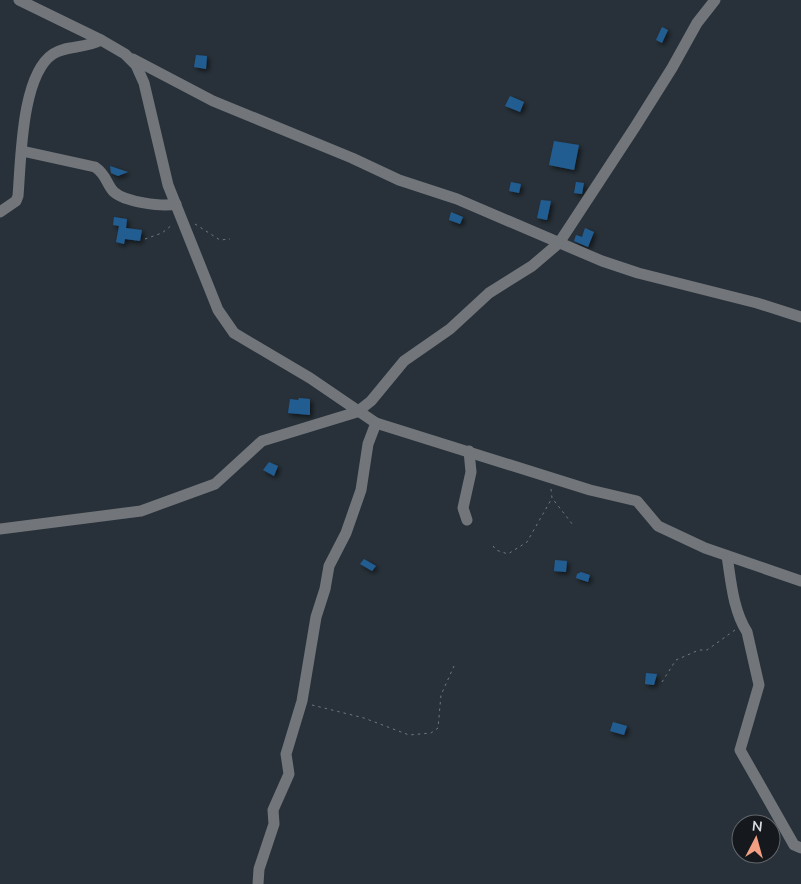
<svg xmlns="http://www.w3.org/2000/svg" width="801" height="884" viewBox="0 0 801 884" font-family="Mulish,sans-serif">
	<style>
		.building { fill: #245d92; filter: url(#shadow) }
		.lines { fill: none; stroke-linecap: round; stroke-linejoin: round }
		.path { stroke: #70777e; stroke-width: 1; stroke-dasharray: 2.5 4; stroke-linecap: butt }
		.minor { stroke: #72767b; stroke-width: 11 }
	</style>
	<defs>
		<filter id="shadow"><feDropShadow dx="2.5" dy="2.5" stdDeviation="2.5" flood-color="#0009"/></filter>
	</defs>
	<rect width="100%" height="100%" fill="#283139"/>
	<!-- building -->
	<g class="building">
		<polygon points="662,27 668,30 662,43 656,40"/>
		<polygon points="196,55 207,56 206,69 194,67"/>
		<polygon points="510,96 524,102 520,112 505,106"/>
		<polygon points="554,141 579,145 574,170 549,165"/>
		<polygon points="110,166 128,172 118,176 111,173"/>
		<polygon points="511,182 521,184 519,193 509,191"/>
		<polygon points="576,182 584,183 582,194 574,193"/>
		<polygon points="541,200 551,201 547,220 537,218"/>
		<polygon points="451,212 463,217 460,224 449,220"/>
		<polygon points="114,217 127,219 126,228 142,230 140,241 125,239 124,244 116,242 119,226 113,225"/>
		<polygon points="585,228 594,232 588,247 574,241 576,235 582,237"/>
		<polygon points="299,398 310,399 310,415 288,413 290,399 298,400"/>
		<polygon points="269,462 278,466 274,476 263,470"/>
		<polygon points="364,559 376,566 372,571 360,564"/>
		<polygon points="555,560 567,561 566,572 554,571"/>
		<polygon points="581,572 590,575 588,582 576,578 577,574"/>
		<polygon points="646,673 657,674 654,685 645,684"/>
		<polygon points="613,722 627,726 624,735 610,731"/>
	</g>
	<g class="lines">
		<!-- path -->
		<g class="path">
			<polyline points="195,224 220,240 230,239"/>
			<polyline points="145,239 162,233 172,225"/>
			<polyline points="551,489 552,498 573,525"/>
			<polyline points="493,546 496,550 508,554 527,542 552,498"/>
			<polyline points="662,682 676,660 699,650 707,650 735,630"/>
			<polyline points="312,705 364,718 409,735 431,733 438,728 441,695 454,666"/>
		</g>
		<!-- minor -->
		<g class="minor">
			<polyline points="19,0 101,40 125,54 136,65 144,83 168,185 218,310 234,333 310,378 376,423 368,444 361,490 346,533 329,566 325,589 316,617 302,701 286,754 289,774 273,810 274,824 259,869 258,884"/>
			<polyline points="133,59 213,101 352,158 399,180 457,199 602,261 638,273 757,303 801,317"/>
			<path d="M22,151l73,16c12,8 11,17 19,25 11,10 48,15 62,12"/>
			<path d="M0,212l16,-11 2,-5c3,-35 3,-121 35,-142 13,-9 32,-5 48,-14"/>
			<polyline points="376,423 590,490 637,501 658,526 705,548 801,581"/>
			<polyline points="467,520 463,508 471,472 469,451"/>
			<polyline points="0,529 141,511 215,484 262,441 357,412 371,401 404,361 450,329 489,293 532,266 559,243 635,127 672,68 697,23 715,0"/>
			<path d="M727,556c4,25 6,54 20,76l12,53 -19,65 54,95 7,3"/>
		</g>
	</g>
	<!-- north arrow -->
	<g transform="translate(756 839) rotate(6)"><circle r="24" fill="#15181c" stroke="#63676c"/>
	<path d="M0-4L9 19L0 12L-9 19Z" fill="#f39f83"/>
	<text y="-8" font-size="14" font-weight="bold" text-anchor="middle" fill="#d8dde3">N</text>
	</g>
</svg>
